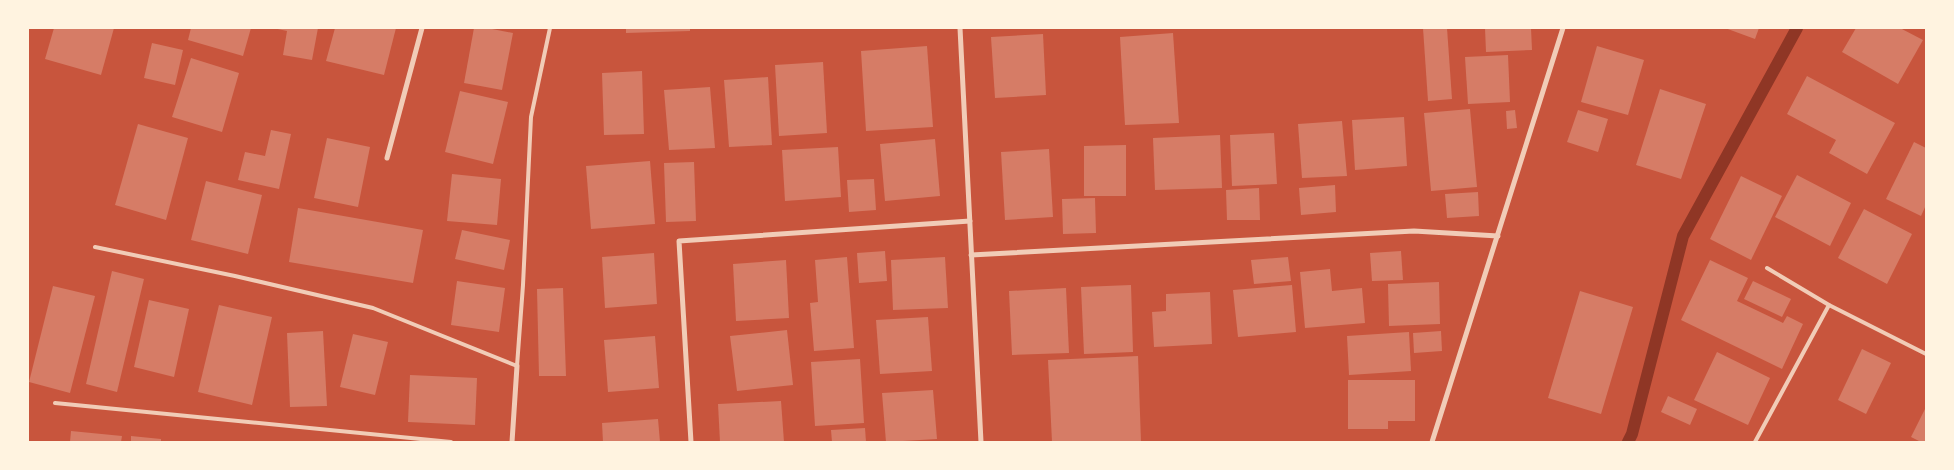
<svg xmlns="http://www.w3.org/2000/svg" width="1954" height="470" viewBox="0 0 1954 470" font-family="Montserrat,sans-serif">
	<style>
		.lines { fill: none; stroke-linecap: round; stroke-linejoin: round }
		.stream { stroke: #8f3625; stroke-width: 12 }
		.building { fill: #d67c66 }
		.service { stroke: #f1ccb7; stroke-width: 4 }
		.minor { stroke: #f1ccb7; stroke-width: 5 }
	</style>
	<rect width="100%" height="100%" fill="#c8553d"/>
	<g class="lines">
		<!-- stream -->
		<polyline class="stream" points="1628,442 1632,434 1683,236 1797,28"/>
	</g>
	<!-- building -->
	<g class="building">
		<polygon points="54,28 114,28 101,75 45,59"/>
		<polygon points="191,28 251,28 243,56 188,40"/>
		<polygon points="273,28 318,28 312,60 283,55 287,31"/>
		<polygon points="335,28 396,28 384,75 326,61"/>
		<polygon points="474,28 487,28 513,33 502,90 464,83"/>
		<polygon points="626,28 690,28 690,31 626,33"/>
		<polygon points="1423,28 1447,28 1452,99 1428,101"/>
		<polygon points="1485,28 1531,28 1532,50 1486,52"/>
		<polygon points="1725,28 1759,28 1755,39"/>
		<polygon points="1856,28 1900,28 1923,40 1898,84 1842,52"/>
		<polygon points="1173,33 1179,123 1125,125 1120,37"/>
		<polygon points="1043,34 1046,95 995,98 991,37"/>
		<polygon points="152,43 183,50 175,85 144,78"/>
		<polygon points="927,46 933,127 866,131 861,51"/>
		<polygon points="1597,46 1644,60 1628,115 1581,102"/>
		<polygon points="1508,55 1510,102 1468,104 1465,57"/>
		<polygon points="191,58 239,73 222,132 172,117"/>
		<polygon points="823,62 827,133 779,136 775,65"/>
		<polygon points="642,71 644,134 604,135 602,73"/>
		<polygon points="1807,76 1895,123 1867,174 1829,153 1836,140 1787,114"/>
		<polygon points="768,77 772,145 729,147 724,80"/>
		<polygon points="710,87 715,148 669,150 664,90"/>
		<polygon points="1660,89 1706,104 1681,179 1636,165"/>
		<polygon points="460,91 508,102 493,164 445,152"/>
		<polygon points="1470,109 1477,187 1431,191 1424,113"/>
		<polygon points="1515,110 1517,128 1507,129 1506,111"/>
		<polygon points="1578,110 1608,119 1598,152 1567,142"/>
		<polygon points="1404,117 1407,166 1355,170 1352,120"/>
		<polygon points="1342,121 1347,176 1302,178 1298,124"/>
		<polygon points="138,124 188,138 166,220 115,205"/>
		<polygon points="271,130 291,134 279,189 238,180 245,152 265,156"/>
		<polygon points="1274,133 1277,184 1232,186 1230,135"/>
		<polygon points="1220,135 1222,188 1155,190 1153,138"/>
		<polygon points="327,138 370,147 358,207 314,198"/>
		<polygon points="935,139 940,196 885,201 880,144"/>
		<polygon points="1914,142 1926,148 1926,205 1921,216 1886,199"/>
		<polygon points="1126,145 1126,196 1084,196 1084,146"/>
		<polygon points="838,147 841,197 785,201 782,150"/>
		<polygon points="1049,149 1053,217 1005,220 1001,152"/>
		<polygon points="650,161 655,224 591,229 586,166"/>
		<polygon points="694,162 696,221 666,222 664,163"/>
		<polygon points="452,174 501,179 497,225 447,221"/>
		<polygon points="1797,175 1851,203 1830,246 1775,217"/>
		<polygon points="1741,176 1782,196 1751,260 1710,239"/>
		<polygon points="874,179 876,210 849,212 847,180"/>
		<polygon points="206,181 262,195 248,254 191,240"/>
		<polygon points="1335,185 1336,212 1301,215 1299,188"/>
		<polygon points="1259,188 1260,220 1227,220 1226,190"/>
		<polygon points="1478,192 1479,216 1447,218 1445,194"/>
		<polygon points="1095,198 1096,233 1063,234 1062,199"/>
		<polygon points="298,208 423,230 413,283 289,262"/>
		<polygon points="1864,209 1912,234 1887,284 1838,258"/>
		<polygon points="462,230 510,240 504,270 455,259"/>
		<polygon points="885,251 887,281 859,283 857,253"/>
		<polygon points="1401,251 1403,280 1372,281 1370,253"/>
		<polygon points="654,253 657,304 605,308 602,257"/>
		<polygon points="847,257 854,348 814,351 810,303 818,302 815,260"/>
		<polygon points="945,257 948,308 893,310 891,260"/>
		<polygon points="1288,257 1291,281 1254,284 1251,260"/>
		<polygon points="786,260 789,318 736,321 733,264"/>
		<polygon points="1710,260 1748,278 1737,301 1783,323 1787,316 1803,324 1782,369 1681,320"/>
		<polygon points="1330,269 1332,291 1362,288 1365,323 1305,328 1300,272"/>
		<polygon points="112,271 144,279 117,392 86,384"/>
		<polygon points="457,281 505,288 499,332 451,325"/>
		<polygon points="1753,281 1791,299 1782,317 1744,299"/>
		<polygon points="1439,282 1440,324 1389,326 1388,284"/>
		<polygon points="1131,285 1133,352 1084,354 1081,287"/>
		<polygon points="1292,285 1296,332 1238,337 1233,290"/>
		<polygon points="53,286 95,296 70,393 29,382"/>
		<polygon points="563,288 566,376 539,376 537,289"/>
		<polygon points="1066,288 1069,353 1012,355 1009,291"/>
		<polygon points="1580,291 1633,307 1601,414 1548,398"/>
		<polygon points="1210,292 1212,344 1154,347 1152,312 1166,311 1166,294"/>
		<polygon points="149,300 189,309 174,377 134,367"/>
		<polygon points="219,305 272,317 252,405 198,392"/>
		<polygon points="928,317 932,371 880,374 876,320"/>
		<polygon points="787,330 793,385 737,391 730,336"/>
		<polygon points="323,331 327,406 290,407 287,333"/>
		<polygon points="1441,331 1442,351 1414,353 1413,333"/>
		<polygon points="1409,332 1411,371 1349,375 1347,336"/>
		<polygon points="353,334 388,342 375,395 340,387"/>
		<polygon points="655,336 659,388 608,392 604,340"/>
		<polygon points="1862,349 1891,363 1866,414 1838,400"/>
		<polygon points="1717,352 1770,378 1748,425 1694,400"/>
		<polygon points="1138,356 1141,442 1052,442 1048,360"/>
		<polygon points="860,359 864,423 815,426 811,362"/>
		<polygon points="410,375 477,378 475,425 408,422"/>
		<polygon points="1348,380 1415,380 1415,421 1388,421 1388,429 1348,429"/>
		<polygon points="933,390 937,439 886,442 882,393"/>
		<polygon points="1668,396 1697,409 1690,425 1661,412"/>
		<polygon points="781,401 784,442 720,442 718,404"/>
		<polygon points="1926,407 1926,442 1921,442 1911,437"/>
		<polygon points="658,419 660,442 603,442 602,423"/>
		<polygon points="865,428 866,442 832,442 831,430"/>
		<polygon points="71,431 122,436 121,442 70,442"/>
		<polygon points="131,436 161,439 161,442 131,442"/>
	</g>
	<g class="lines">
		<!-- service -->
		<g class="service">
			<polyline points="95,247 235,276 373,308 517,366 523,285 531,117 550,28"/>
			<polyline points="1767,268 1829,305 1926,354"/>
			<polyline points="55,403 451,442"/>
			<polyline points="1755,442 1829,305"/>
		</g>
		<!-- minor -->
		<g class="minor">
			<polyline points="960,28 981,442"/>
			<polyline points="387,158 422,28"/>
			<polyline points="971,255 1414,231 1498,236"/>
			<polyline points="512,442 517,366"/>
			<polyline points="691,442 679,241 970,221"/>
			<polyline points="1432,442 1563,28"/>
		</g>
	</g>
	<!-- border -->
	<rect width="1954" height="470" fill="none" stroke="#fff3e0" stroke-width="58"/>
</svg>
